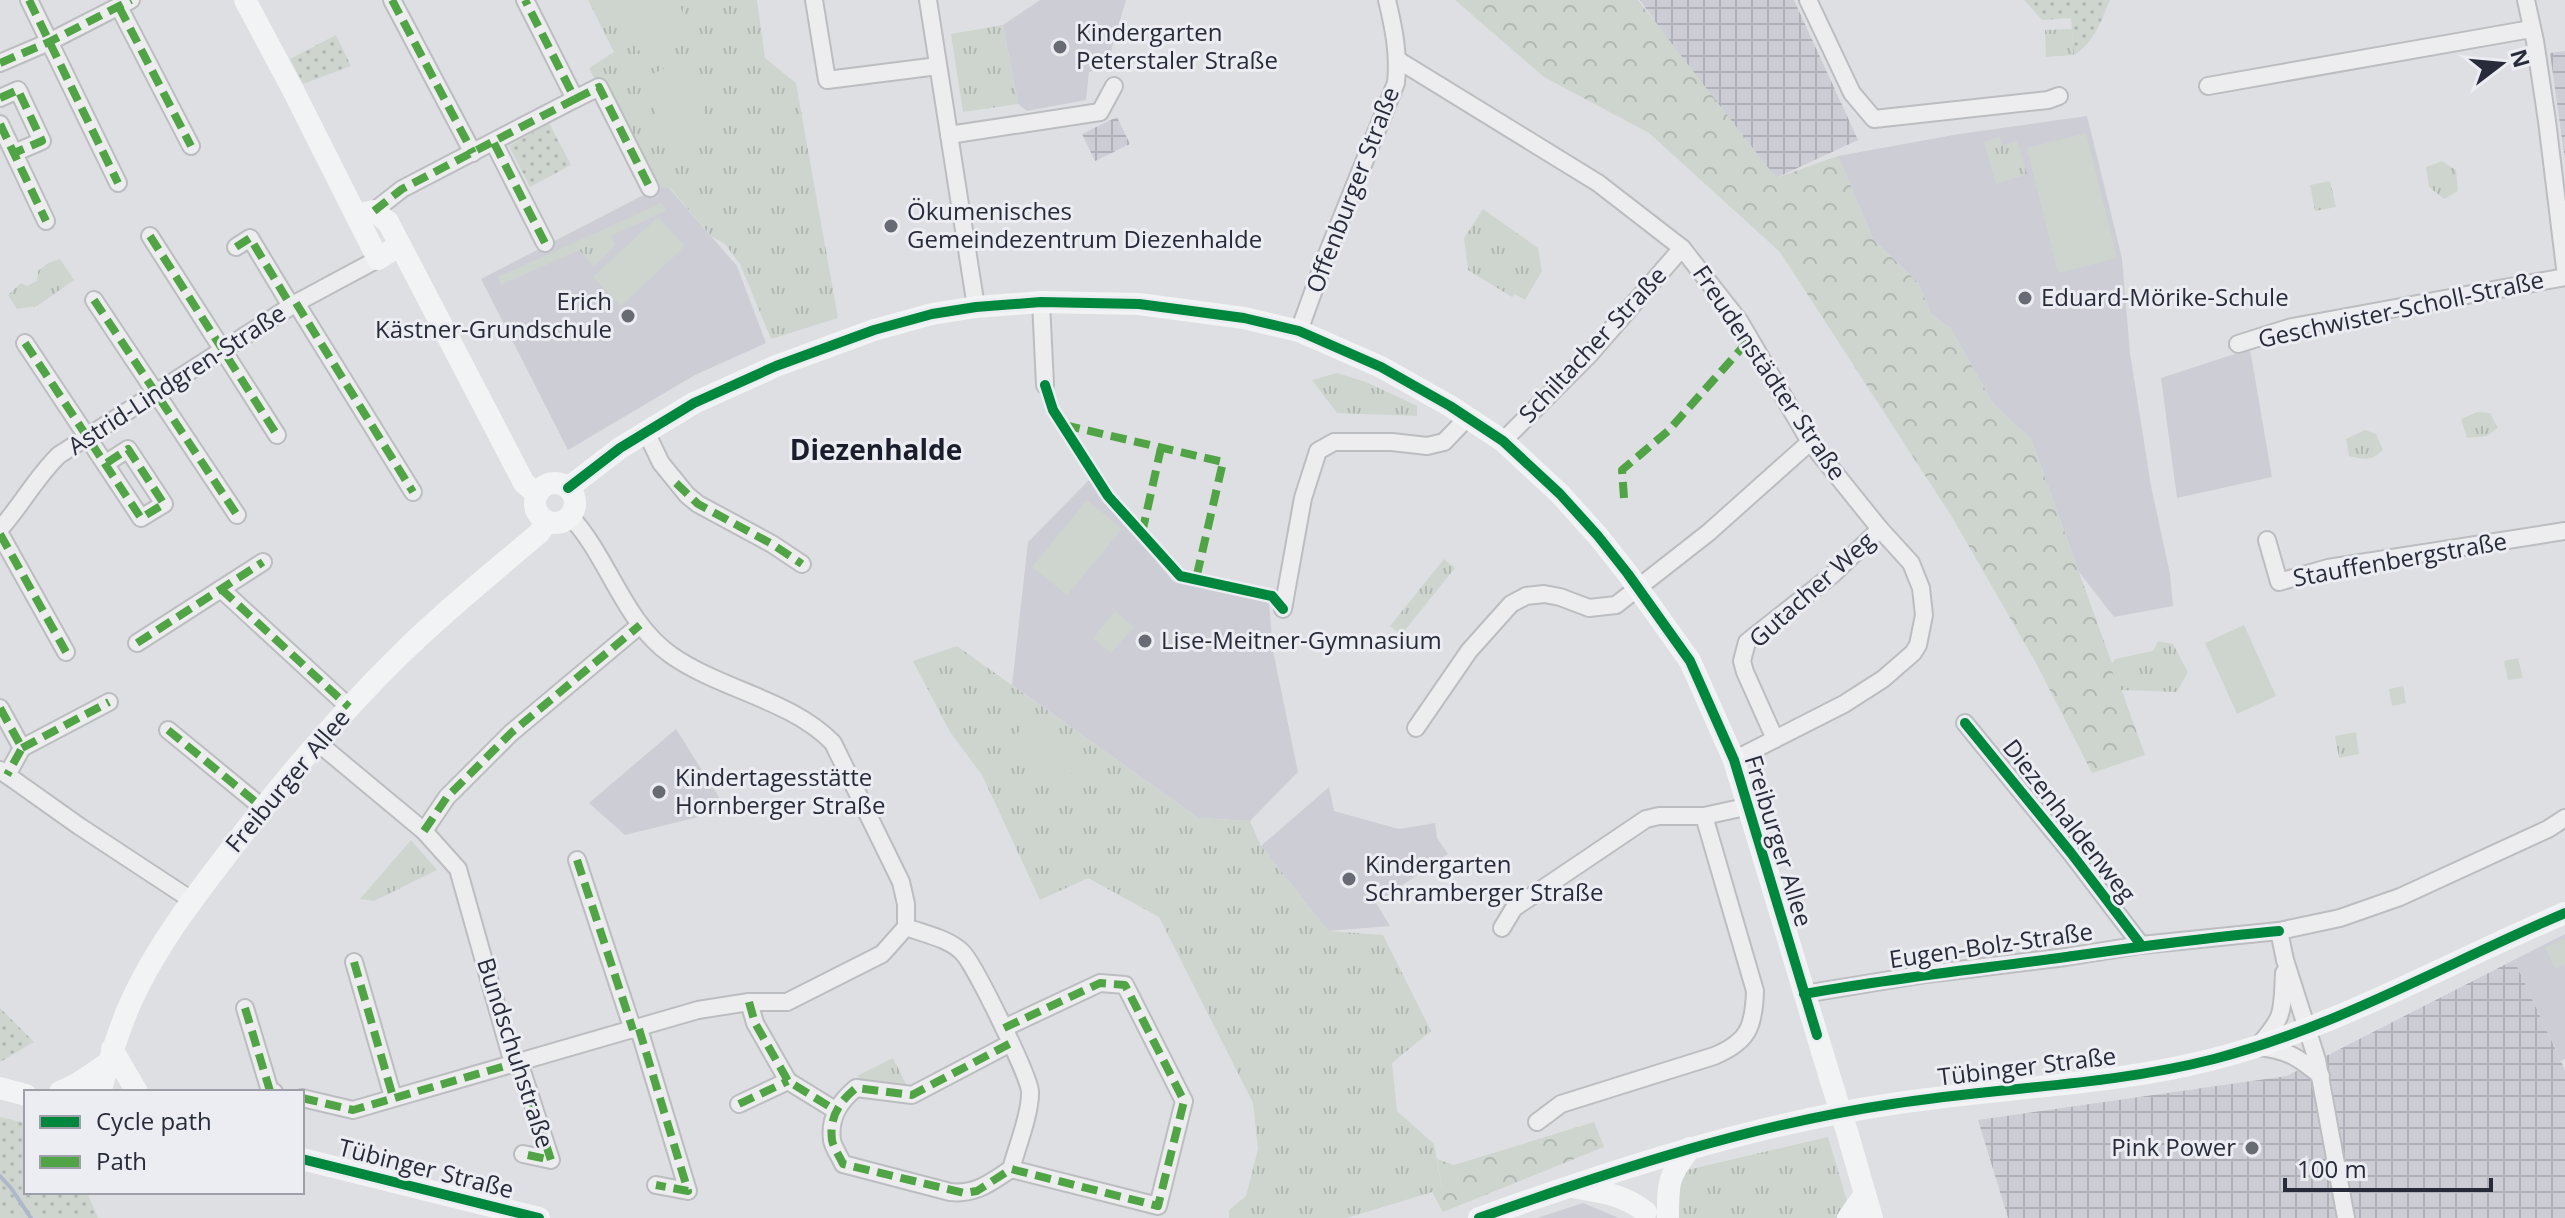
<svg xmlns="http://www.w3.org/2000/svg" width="2565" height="1218" viewBox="0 0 2565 1218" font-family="'Open Sans',sans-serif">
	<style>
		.built { fill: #cdced5 }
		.industrial { fill: url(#industrial-grid) }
		.grass { fill: url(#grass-dots) }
		.forest { fill: url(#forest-crowns) }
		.park { fill: url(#park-tufts) }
		.pitch { fill: #ced5ce }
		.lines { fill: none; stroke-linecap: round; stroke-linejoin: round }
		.stream { stroke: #afb8cb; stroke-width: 4 }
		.street-casing { stroke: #bcbdc0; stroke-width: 20 }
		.street { stroke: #ededef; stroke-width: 16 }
		.secondary { stroke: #f2f3f4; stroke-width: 22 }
		.secondary-bridge { stroke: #f2f3f4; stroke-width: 22 }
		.quiet { stroke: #51a445; stroke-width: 8; stroke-dasharray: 16 8; stroke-linecap: butt }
		.cycleway-casing { stroke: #ebedf3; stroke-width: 15 }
		.cycleway { stroke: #00873e; stroke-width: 10 }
		.poi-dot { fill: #686a74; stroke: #ebedf3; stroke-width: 3 }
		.labels { text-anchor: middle; stroke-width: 6; stroke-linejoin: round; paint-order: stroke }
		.poi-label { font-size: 24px; fill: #282b39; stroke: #ebedf3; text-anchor: start }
		.street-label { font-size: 24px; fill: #282b39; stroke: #ebedf3 }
		.quarter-label { font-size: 28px; font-weight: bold; fill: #1a1d2a; stroke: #ebedf3 }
	</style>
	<defs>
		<pattern id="industrial-grid" width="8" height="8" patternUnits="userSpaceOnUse" patternTransform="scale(2)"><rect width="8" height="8" fill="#cdced5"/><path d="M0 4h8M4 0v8" fill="none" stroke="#b0b1b8"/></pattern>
		<pattern id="grass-dots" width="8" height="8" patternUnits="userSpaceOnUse" patternTransform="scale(2)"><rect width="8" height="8" fill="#ced5ce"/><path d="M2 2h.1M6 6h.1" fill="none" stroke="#b1b7b2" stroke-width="1.8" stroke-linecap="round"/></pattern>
		<pattern id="forest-crowns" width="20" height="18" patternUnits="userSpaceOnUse" patternTransform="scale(2)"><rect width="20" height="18" fill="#ced5ce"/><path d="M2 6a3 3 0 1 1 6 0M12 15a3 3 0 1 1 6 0" fill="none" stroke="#b1b7b2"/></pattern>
		<pattern id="park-tufts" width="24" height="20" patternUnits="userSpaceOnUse" patternTransform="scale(2)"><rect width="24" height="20" fill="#ced5ce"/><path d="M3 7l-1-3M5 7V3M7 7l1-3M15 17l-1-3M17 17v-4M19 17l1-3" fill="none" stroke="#b1b7b2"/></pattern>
	</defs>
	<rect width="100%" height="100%" fill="#dedfe2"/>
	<!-- built -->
	<g class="built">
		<polygon points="1040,0 1126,0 1106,68 1089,72 1086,100 1027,111 1018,104 1003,25"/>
		<polygon points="2087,116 2122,258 2130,353 2151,486 2170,574 2173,606 2114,617 2079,572 2031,439 1993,404 1951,329 1931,314 1918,283 1873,239 1838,156 1959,134"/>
		<polygon points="657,188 669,188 737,266 766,343 695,375 568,450 481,279"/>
		<polygon points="2250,349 2272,477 2177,498 2161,378"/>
		<polygon points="1089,480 1173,581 1269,603 1273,651 1298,772 1250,821 1198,818 1012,685 1028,542"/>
		<polygon points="676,729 727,810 625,835 589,803"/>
		<polygon points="1329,787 1334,811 1399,829 1435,823 1437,838 1448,854 1376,903 1390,926 1328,931 1261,846"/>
		<polygon points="2565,934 2565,1059 2561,1061 2514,960"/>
		<polygon points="1583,1203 1619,1218 1537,1218"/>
	</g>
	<!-- industrial -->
	<g class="industrial">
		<polygon points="1640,0 1794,0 1858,140 1776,178 1676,51"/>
		<polygon points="2565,51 2565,161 2550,53"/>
		<polygon points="1117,117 1130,144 1095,161 1082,134"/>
		<polygon points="2514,960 2565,1070 2565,1218 2008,1218 1978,1120 2287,1076"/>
	</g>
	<!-- grass -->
	<g class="grass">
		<path d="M2024,0h86c-9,21 -16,43 -36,55l-3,-37 -29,2z"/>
		<polygon points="336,35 351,66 303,84 290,59"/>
		<polygon points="549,123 571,165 530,187 509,146"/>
		<polygon points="0,1008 34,1042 0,1062"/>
		<polygon points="0,1117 26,1123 26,1192 87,1192 98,1218 0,1218"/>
	</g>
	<!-- forest -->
	<g class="forest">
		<polygon points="1455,0 1638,0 1776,178 1838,156 1873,239 1918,283 1931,314 1951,329 1993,404 2031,439 2145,755 2092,773 2036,663 1952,517 1780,252 1649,133 1544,77"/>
		<polygon points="1594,1122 1604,1147 1443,1212 1432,1192 1442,1188 1437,1159 1454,1165"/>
	</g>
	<!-- park -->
	<g class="park">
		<polygon points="588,0 757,0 765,58 796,83 838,318 771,339 740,264 725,244 711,236 670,188 650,188 589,68 614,52"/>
		<polygon points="1003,25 1018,104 963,112 951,34"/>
		<polygon points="2072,29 2074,55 2046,57 2045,30"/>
		<polygon points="1999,137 2002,146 2017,141 2027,174 1996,184 1984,142"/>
		<polygon points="2442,161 2456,170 2458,191 2444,199 2429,187 2426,167"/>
		<polygon points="2330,181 2336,207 2315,211 2310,185"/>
		<polygon points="1483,209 1538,248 1542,271 1525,300 1515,294 1512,297 1468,270 1464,238"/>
		<polygon points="610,236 616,244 594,266 579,250"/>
		<polygon points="60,259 74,280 37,306 17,309 8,295 21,283 27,286 37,281 38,271 48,263"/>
		<polygon points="1337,373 1366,382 1417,406 1417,416 1337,413 1312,380"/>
		<polygon points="2477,412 2490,413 2498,428 2487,436 2467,438 2461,419"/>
		<path d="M2365,430l11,4 7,16c-11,11 -19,10 -34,6l-3,-17z"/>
		<polygon points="1444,559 1455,568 1401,635 1390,626"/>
		<polygon points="2158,641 2173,644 2188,672 2177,692 2120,690 2110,666 2115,659 2153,651"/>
		<polygon points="957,646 1198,818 1250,821 1261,846 1328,931 1383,935 1431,1031 1392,1063 1397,1111 1434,1144 1442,1189 1347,1218 1229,1218 1229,1210 1246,1196 1258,1149 1253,1103 1159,917 1088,878 1040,900 982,775 950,732 913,661"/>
		<polygon points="2518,658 2523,678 2508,680 2504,661"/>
		<polygon points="2403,686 2406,703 2392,706 2389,689"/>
		<polygon points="2356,732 2359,754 2339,758 2335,736"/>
		<polygon points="411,840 437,870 374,901 360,899"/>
		<path d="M893,1058l13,26c-16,7 -36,3 -49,-8z"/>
		<polygon points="1828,1137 1847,1201 1838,1218 1679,1218 1677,1192 1687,1170"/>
	</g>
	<!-- pitch -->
	<g class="pitch">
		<polygon points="616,0 677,0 690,28 639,51"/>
		<polygon points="680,61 710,124 669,143 640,80"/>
		<polygon points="2086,133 2117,258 2058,273 2027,148"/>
		<polygon points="662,203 666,211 501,285 498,277"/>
		<polygon points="658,217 685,246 621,306 593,277"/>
		<polygon points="1087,500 1122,529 1067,595 1032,567"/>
		<polygon points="1115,611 1134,627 1111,653 1093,638"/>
		<polygon points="2244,625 2276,696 2237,714 2205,643"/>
		<polygon points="1026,720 1082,757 1064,784 1008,748"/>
		<polygon points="2565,939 2565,964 2555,969 2545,947"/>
	</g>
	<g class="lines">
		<!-- stream -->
		<polyline class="stream" points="0,1176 11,1188 31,1218"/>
		<!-- street casing -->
		<g class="street-casing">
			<g id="street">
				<polyline points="29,0 118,183"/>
				<polyline points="392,0 473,153"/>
				<polyline points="814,0 827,80 938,66"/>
				<polyline points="928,0 976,307"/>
				<polyline points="1808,0 1852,93 1874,119 2048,100 2059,96"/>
				<polyline points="2526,0 2535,41 2547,121 2565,268"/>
				<polyline points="119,7 191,146"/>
				<polyline points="1398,60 1598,183 1682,248 1740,322 1810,442 1880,529 1911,563 1921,588 1924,615 1918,645 1913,653 1883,679 1844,704 1734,760"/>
				<polyline points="0,63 49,42 131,0"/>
				<polyline points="2208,86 2531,29"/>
				<polyline points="0,98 18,90 42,141 14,153"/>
				<polyline points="575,99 599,87 650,188"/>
				<polyline points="0,124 46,221"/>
				<polyline points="949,135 1100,112 1114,86"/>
				<polyline points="494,143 545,243"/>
				<polyline points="374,211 402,189 575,99 525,0"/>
				<polyline points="150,236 277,435"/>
				<polyline points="236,247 250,238 291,306"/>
				<polyline points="94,300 237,515"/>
				<polyline points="1041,302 1045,385"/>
				<polyline points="296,303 413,492"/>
				<path d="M1299,331l26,-72 71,-176c3,-29 -2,-54 -9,-83"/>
				<path d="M25,343c39,58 77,117 116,175l23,-14 -36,-55 -23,15"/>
				<polyline points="2238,344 2292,327 2565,277"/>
				<polyline points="646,432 661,463 687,495 698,504 772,544 802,564"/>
				<polyline points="1503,441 1590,354 1682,248"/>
				<path d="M0,529c21,-23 36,-52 59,-74l237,-152 82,-44"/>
				<polyline points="0,534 66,652"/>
				<polyline points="2267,540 2279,582 2328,568 2565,531"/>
				<polyline points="221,589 349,707"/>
				<polyline points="1283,609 1303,498 1318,451 1334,442 1392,442 1427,446 1444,442 1468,417"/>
				<polyline points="137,643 263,562"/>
				<polyline points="0,708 22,748 7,775"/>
				<polyline points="1965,723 2071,853 2141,945"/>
				<polyline points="1416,728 1469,651 1511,604 1526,596 1544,594 1560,597 1589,608 1616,605 1708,533 1810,442"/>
				<polyline points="168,730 263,808"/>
				<polyline points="1775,739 1745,672 1742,661 1747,642 1832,575 1880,529"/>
				<polyline points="317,742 424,831 458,869 510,1053 519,1062 551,1160 523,1154"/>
				<polyline points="22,748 109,702"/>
				<polyline points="0,770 79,826 193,901"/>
				<polyline points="424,831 447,797 511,733 640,625"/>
				<polyline points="577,860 633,1030"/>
				<path d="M906,927c18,7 42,11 56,25 12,11 66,122 68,139 1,21 -13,56 -19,78 -20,13 -35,26 -61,23l-107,-28c-3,-7 -10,-17 -11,-24 -3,-23 8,-39 24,-52l56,7 99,-52"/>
				<polyline points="1502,928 1514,908 1646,819 1659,816 1704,816 1750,806"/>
				<polyline points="2279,931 2285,960 2317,1060 2346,1218"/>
				<polyline points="354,962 393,1097"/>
				<polyline points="1804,994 1926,974 2066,957 2141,945 2279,931 2340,918 2400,897 2548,829 2565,818"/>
				<polyline points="749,1002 755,1023 788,1081 835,1110"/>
				<polyline points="245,1008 270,1091 274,1092"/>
				<polyline points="1004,1028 1100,983 1125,985 1184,1101 1158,1206 1011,1169"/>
				<polyline points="639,1029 688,1191 656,1185"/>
				<path d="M2258,1046c27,-30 24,-34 26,-73"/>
				<path d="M2259,1047c29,3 40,11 62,29"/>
				<path d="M302,1098l51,12 345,-100 51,-8h38l95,-48 24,-27v-23l-5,-22 -68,-139c-41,-43 -112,-53 -162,-88 -48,-34 -62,-97 -101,-139"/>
				<polyline points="739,1104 788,1081"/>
				<path d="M1537,1122l24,-18 153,-48c34,-14 40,-29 41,-65l-51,-175"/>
			</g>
		</g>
		<!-- street -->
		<use href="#street" class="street"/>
		<!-- secondary -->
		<g class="secondary">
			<polyline points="245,0 293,90 378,259 400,245 524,483 537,494"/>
			<polyline points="358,215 374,211 388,222 400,245"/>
			<circle cx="555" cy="503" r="20"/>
			<polyline points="568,488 620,448 694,403 776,366 874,330 932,314 976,307 1041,302 1139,304 1244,318 1299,331 1381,367 1450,406 1503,441 1560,494 1598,536 1628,574 1690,661 1734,760 1831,1081"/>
			<polyline points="112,1049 137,1092"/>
			<polyline points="0,1088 26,1095"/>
			<polyline points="60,1092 77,1084 108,1063"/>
			<path d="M100,1092c8,-27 16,-54 27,-81 26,-62 71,-119 112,-172 49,-64 101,-125 159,-182 44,-44 93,-83 141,-124l8,-11"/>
			<polyline points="1848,1135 1872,1218"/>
			<polyline points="302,1159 539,1218"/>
			<path d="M1573,1187c30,5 49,7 73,25"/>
			<path d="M1668,1217c0,-36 0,-40 22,-69"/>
			<path d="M1479,1218c135,-48 271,-93 413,-114 107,-17 217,-18 322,-45 123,-32 235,-97 351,-146"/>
			<polyline points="1848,1218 1865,1194"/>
		</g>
		<!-- secondary-bridge -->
		<polyline class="secondary-bridge" points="1831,1081 1848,1135"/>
		<!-- quiet -->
		<g class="quiet">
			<polyline points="29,0 118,183"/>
			<polyline points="392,0 473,153"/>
			<polyline points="119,7 191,146"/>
			<polyline points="0,63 49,42 131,0"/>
			<polyline points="0,98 18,90 42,141 14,153"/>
			<polyline points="575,99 599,87 650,188"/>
			<polyline points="0,124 46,221"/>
			<polyline points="494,143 545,243"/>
			<polyline points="374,211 402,189 575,99 525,0"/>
			<polyline points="150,236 277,435"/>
			<polyline points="236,247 250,238 291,306"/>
			<polyline points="94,300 237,515"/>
			<polyline points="296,303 413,492"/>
			<path d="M25,343c39,58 77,117 116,175l23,-14 -36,-55 -23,15"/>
			<polyline points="1064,425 1223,462 1196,579"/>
			<polyline points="676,483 698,504 772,544 802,564"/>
			<polyline points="1624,498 1622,470 1668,431 1750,339"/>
			<polyline points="1142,533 1161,448"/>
			<polyline points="0,534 66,652"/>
			<polyline points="221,589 349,707"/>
			<polyline points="137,643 263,562"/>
			<polyline points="0,708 22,748 7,775"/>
			<polyline points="168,730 263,808"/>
			<polyline points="22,748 109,702"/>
			<polyline points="424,831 447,797 511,733 640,625"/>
			<polyline points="577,860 633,1030"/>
			<polyline points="354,962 393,1097"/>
			<polyline points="749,1002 755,1023 788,1081 835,1110"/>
			<polyline points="245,1008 270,1091 274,1092"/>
			<path d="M1004,1028l96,-45 25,2 59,116 -26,105 -147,-37 -34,22 -13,2 -121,-29c-3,-7 -10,-17 -11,-24 -3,-23 8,-39 24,-52l56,7 99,-52"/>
			<polyline points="639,1029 688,1191 656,1185"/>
			<polyline points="302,1098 353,1110 519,1062 551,1160 523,1154"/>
			<polyline points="739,1104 788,1081"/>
		</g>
		<!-- cycleway casing -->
		<g class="cycleway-casing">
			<g id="cycleway">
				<polyline points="1045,385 1053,410 1108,496 1180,576 1272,596 1283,609"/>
				<polyline points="568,488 620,448 694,403 776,366 874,330 932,314 976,307 1041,302 1139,304 1244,318 1299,331 1381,367 1450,406 1503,441 1560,494 1598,536 1628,574 1690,661 1734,760 1817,1035"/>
				<polyline points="1965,723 2071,853 2141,945"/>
				<path d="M1804,994c87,-16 174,-25 262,-37 71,-10 141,-20 213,-26"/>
				<polyline points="302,1159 539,1218"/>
				<path d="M1479,1218c135,-48 271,-93 413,-114 107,-17 217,-18 322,-45 123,-32 235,-97 351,-146"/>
			</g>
		</g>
		<!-- cycleway -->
		<use href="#cycleway" class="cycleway"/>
	</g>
	<!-- markers -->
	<g class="poi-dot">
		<circle cx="1060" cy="47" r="8"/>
		<circle cx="891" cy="226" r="8"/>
		<circle cx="2025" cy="298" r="8"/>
		<circle cx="628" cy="316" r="8"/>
		<circle cx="1145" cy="641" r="8"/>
		<circle cx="659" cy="792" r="8"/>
		<circle cx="1349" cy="879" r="8"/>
		<circle cx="2252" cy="1148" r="8"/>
	</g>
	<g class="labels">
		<!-- poi labels -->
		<g class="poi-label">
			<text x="1076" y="41">Kindergarten<tspan x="1076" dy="28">Peterstaler Straße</tspan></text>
			<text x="907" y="220">Ökumenisches<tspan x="907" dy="28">Gemeindezentrum Diezenhalde</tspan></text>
			<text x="2041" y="306">Eduard-Mörike-Schule</text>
			<text x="612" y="310" text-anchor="end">Erich<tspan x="612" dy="28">Kästner-Grundschule</tspan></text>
			<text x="1161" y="649">Lise-Meitner-Gymnasium</text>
			<text x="675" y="786">Kindertagesstätte<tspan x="675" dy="28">Hornberger Straße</tspan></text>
			<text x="1365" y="873">Kindergarten<tspan x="1365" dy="28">Schramberger Straße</tspan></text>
			<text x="2236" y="1156" text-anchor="end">Pink Power</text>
		</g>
		<!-- street labels -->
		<g class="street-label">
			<text transform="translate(1353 190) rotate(-69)" y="8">Offenburger Straße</text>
			<text transform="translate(2401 310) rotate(-12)" y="8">Geschwister-Scholl-Straße</text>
			<text transform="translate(1593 345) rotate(-47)" y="8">Schiltacher Straße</text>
			<text transform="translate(1769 373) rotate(56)" y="8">Freudenstädter Straße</text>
			<text transform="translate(177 380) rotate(-33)" y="8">Astrid-Lindgren-Straße</text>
			<text transform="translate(2400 560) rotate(-10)" y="8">Stauffenbergstraße</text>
			<text transform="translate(1812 590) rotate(-42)" y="8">Gutacher Weg</text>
			<text transform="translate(288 781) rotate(-50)" y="8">Freiburger Allee</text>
			<text transform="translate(2069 821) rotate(52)" y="8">Diezenhaldenweg</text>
			<text transform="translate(1778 841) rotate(73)" y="8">Freiburger Allee</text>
			<text transform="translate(1991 946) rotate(-8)" y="8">Eugen-Bolz-Straße</text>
			<text transform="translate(515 1053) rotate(72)" y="8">Bundschuhstraße</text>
			<text transform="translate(2027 1067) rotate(-7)" y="8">Tübinger Straße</text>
			<text transform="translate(426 1169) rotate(14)" y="8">Tübinger Straße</text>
		</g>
		<!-- quarter labels -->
		<g class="quarter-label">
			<text x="876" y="460">Diezenhalde</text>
		</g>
	</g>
	<!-- legend -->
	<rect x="24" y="1090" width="280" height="104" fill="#ebedf3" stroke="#9d9fa9" stroke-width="2"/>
	<rect x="40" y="1116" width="40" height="12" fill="#00873e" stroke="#9d9fa9" stroke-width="2"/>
	<text x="96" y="1130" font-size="24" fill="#282b39">Cycle path</text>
	<rect x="40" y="1156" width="40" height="12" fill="#51a445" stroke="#9d9fa9" stroke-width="2"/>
	<text x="96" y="1170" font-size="24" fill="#282b39">Path</text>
	<!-- north arrow -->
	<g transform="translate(2501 64) rotate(74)" stroke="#ebedf3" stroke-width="6" paint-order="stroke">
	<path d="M0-6L14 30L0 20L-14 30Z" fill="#282b39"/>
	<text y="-12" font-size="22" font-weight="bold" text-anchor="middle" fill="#282b39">N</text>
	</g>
	<!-- scale -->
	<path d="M2285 1178v12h206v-12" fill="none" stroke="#282b39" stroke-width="4"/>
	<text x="2297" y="1178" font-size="24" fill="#282b39" stroke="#ebedf3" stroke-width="6" paint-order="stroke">100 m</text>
</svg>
